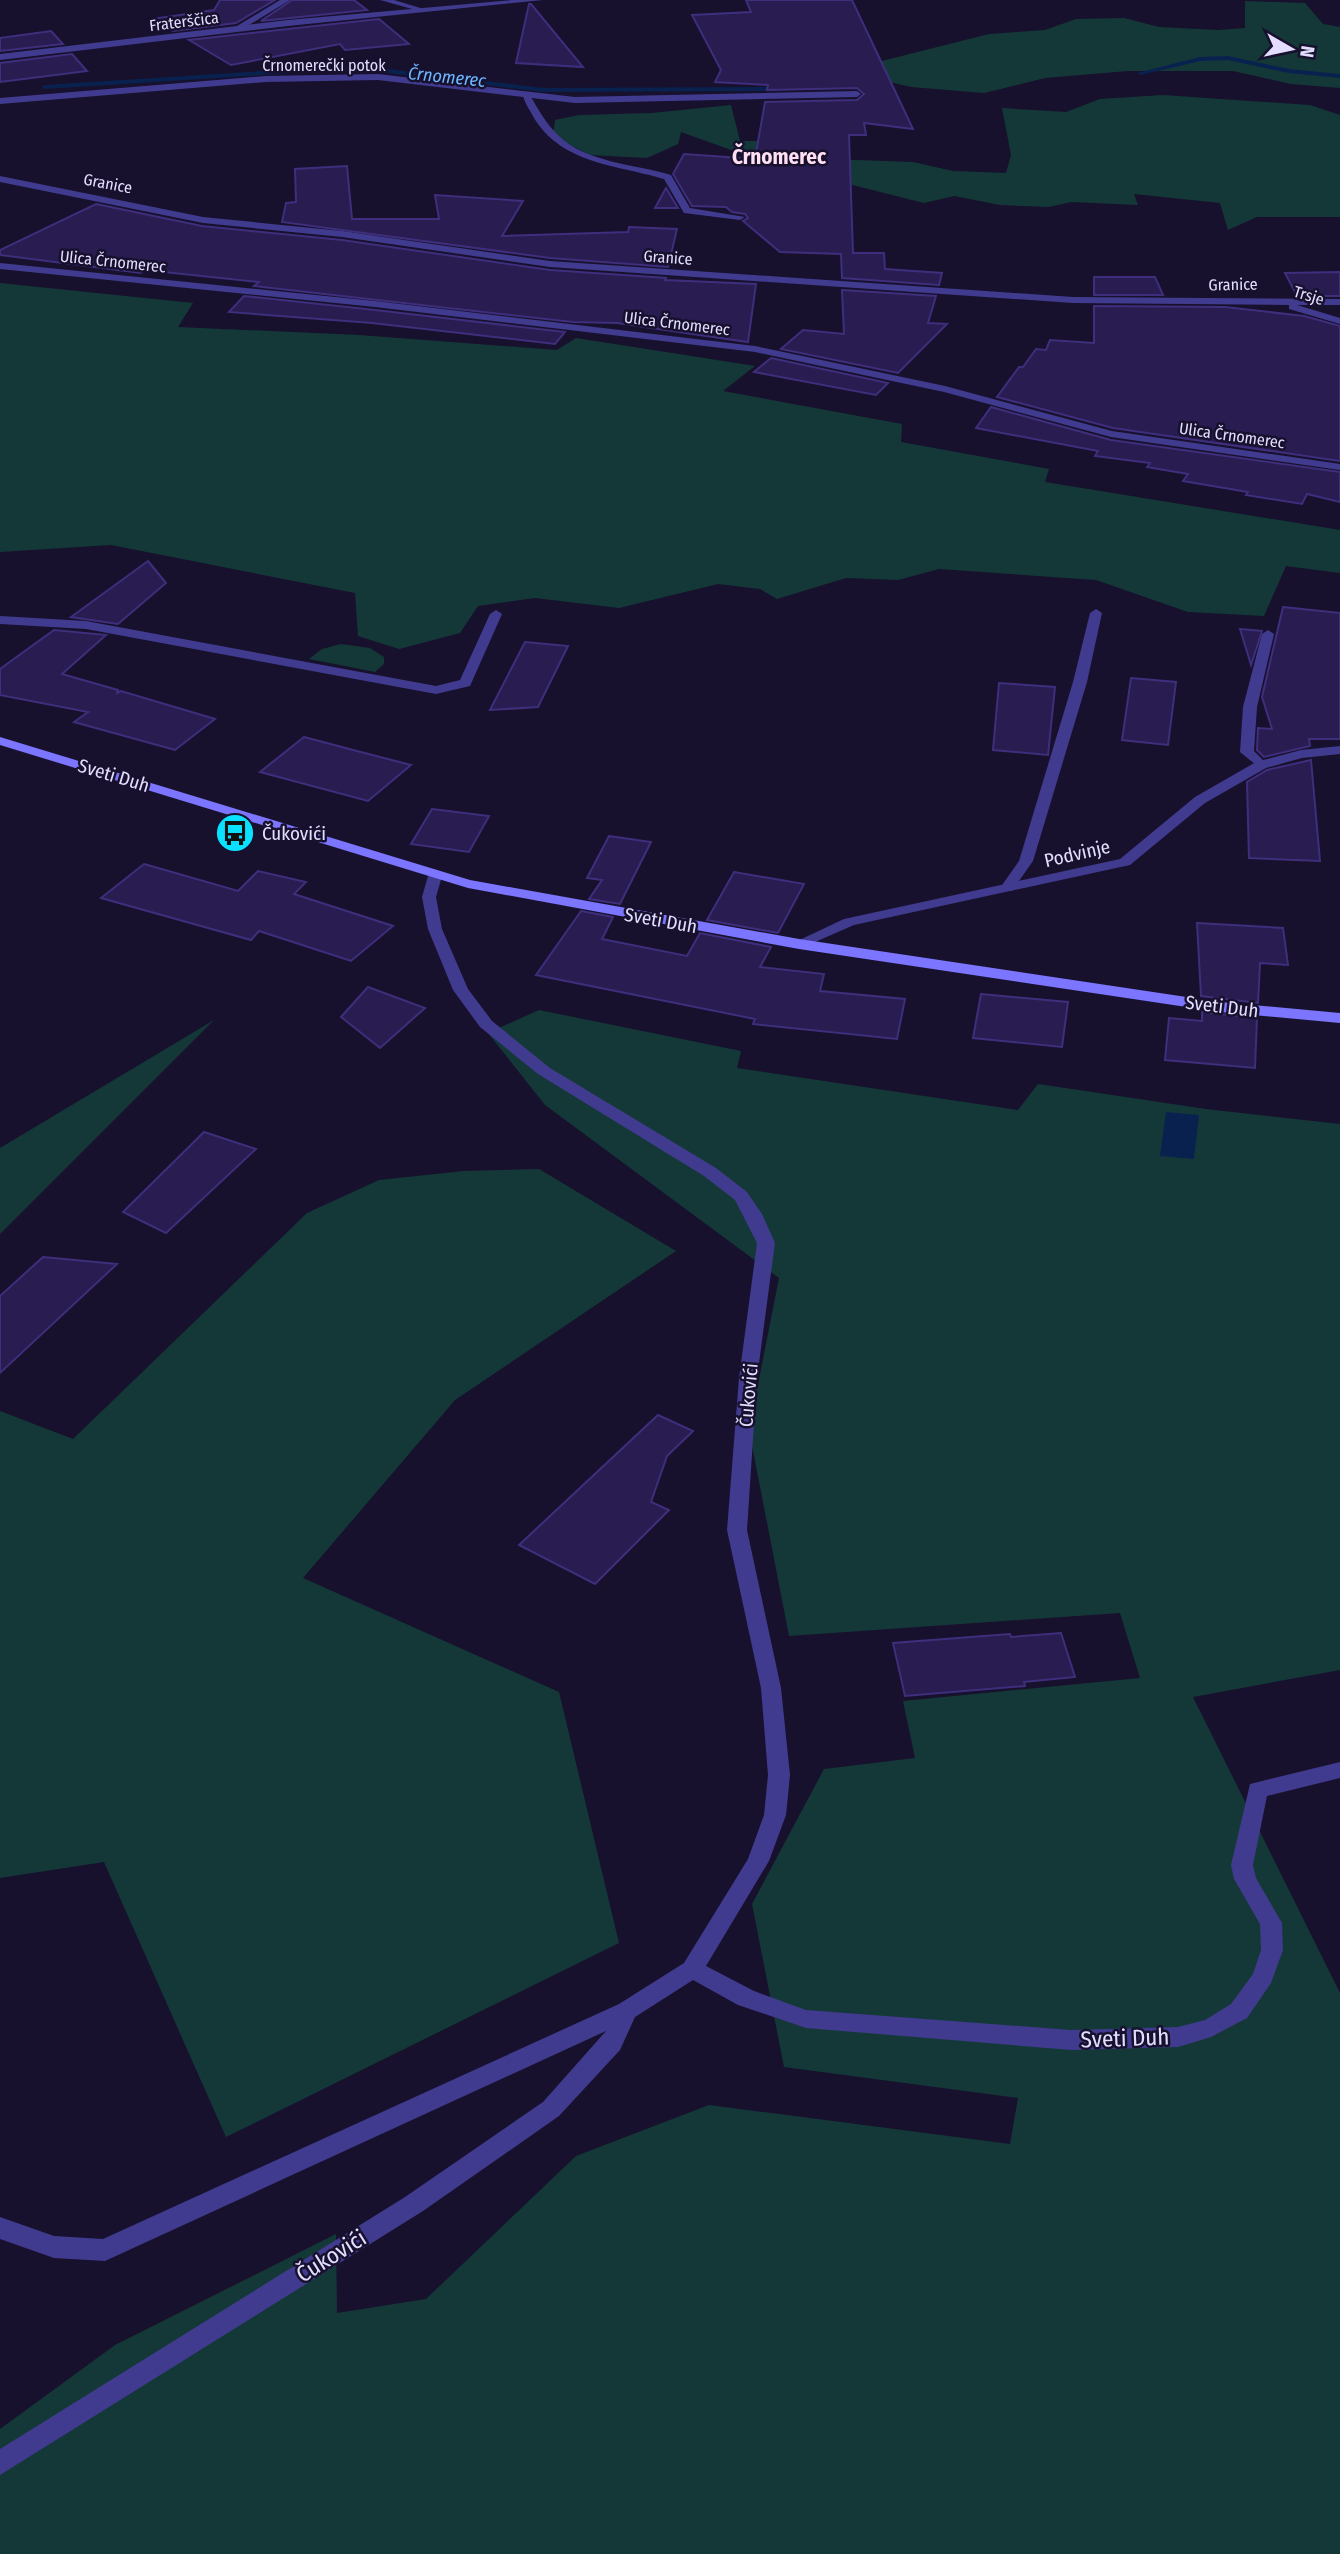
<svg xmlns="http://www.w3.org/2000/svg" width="1340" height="2554" viewBox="0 0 1340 2554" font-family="'Fira Sans Condensed',sans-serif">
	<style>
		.green { fill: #143838 }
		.water { fill: #09214f }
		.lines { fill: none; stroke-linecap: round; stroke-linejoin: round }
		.stream { fill: #09214f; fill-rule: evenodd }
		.building { fill: #281c50; stroke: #3f2e7c; stroke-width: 2 }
		.service { fill: #403b8e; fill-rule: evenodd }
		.minor { fill: #403b8e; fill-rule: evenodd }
		.tertiary { fill: #403b8e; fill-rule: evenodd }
		.secondary { fill: #7c75ff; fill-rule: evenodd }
		.labels { text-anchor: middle; stroke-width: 5; stroke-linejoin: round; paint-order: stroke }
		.far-street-label { font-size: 16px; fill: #e3deff; stroke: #17112e }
		.far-water-label { font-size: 18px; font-style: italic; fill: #6cb7ff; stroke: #17112e }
		.street-label { font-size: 19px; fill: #e3deff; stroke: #17112e }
		.poi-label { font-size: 19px; fill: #e3deff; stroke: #17112e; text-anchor: start }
		.far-district-label { font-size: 21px; font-weight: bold; fill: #ffe0f3; stroke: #17112e }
		.near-street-label { font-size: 23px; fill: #e3deff; stroke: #17112e }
	</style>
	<rect width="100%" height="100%" fill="#17112e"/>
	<!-- green -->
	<g class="green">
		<polygon points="1245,1 1305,3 1323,24 1340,27 1340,88 1291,84 1233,71 1128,71 1045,78 984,93 911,87 868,77 862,66 989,34 1045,30 1076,19 1124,18 1159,27 1218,30 1245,28"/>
		<polygon points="1163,95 1310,105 1340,115 1340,217 1257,217 1228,230 1220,203 1134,194 1138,205 1071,202 1049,207 1000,205 954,196 924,203 773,165 681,132 678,144 647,158 590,155 553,136 555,120 579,115 652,113 731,105 740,141 805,141 828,159 913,162 953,171 1006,173 1011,155 1002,108 1066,112 1100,99"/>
		<polygon points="0,283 193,303 178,327 359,335 557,350 576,338 755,366 723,391 902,424 901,442 1049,469 1045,482 1340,530 1340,573 1286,566 1264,616 1188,612 1096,580 939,569 898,580 846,578 777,599 760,589 718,584 619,608 535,598 478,606 460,633 399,649 358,636 355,593 111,545 0,552"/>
		<polygon points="341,644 370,648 384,657 384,664 375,672 309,659 322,649"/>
		<polygon points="539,1010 741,1051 737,1068 1018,1110 1038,1084 1206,1109 1340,1124 1340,1670 1193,1697 1340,1993 1340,2554 0,2554 0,2429 115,2345 336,2234 337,2313 426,2299 576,2156 709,2105 1010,2144 1018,2098 784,2067 752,1904 824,1769 915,1758 903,1701 1140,1678 1120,1613 789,1636 749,1430 779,1278 545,1105 488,1033"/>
		<polygon points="214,1020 0,1234 0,1148"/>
		<polygon points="539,1169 676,1251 455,1400 303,1578 559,1692 619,1943 226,2137 104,1862 0,1878 0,1411 73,1439 307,1213 379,1180 464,1171"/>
	</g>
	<!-- water -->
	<polygon class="water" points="1166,1112 1199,1115 1194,1159 1160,1156"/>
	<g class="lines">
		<!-- stream -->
		<g class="stream">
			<polygon points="1228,56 1289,69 1340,74 1340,78 1289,73 1228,60 1200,61 1141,75 1137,73 1200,57"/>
			<polygon points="324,67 380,68 543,88 785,87 789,89 785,91 543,92 380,72 324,71 45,89 41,87 45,85"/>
		</g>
	</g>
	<!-- building -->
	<g class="building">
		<polygon points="220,0 275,0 236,23 173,31 152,19 214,10"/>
		<polygon points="292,0 354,0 367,10 261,21"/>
		<polygon points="746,0 852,0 913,129 864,123 866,135 849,135 853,253 884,253 885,269 942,273 939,285 842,278 841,254 780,252 743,221 748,218 745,214 732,212 726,207 692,206 673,174 684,154 755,159 765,102 857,100 864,94 857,88 767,90 768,85 715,82 721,70 692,15 751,12"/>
		<polygon points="529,4 531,4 583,67 516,63"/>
		<polygon points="379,19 409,44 345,50 340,44 231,65 189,40"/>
		<polygon points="51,31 63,44 0,51 0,38"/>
		<polygon points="72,54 87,71 0,82 0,63"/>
		<polygon points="347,166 352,219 439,219 435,195 523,201 502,236 628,232 629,227 677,229 668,267 550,258 282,222 286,203 296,202 295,169"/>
		<polygon points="666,188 678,208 655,208"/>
		<polygon points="96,204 202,226 342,240 550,270 666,278 665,280 756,284 748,342 617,323 573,322 254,286 259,282 145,270 141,273 0,255 0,250"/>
		<polygon points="1340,272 1340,296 1297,296 1285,273"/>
		<polygon points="1094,277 1155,277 1163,295 1094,295"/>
		<polygon points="842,290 936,296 928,323 947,324 898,373 781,349 803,330 844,334"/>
		<polygon points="244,296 375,310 565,332 555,344 372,323 229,312"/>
		<polygon points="1094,306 1225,307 1304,316 1340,326 1340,461 1113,428 997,397 1019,367 1023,367 1036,349 1046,350 1050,340 1094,343"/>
		<polygon points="771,358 888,383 876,395 754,372"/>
		<polygon points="991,407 1111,440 1340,472 1340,502 1307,494 1302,504 1246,495 1248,492 1183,481 1188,474 1147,467 1150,463 1095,456 1098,451 976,428"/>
		<polygon points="148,561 166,583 118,624 71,617"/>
		<polygon points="1283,607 1340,613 1340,739 1309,739 1310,746 1264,757 1257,750 1258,728 1272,729 1262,697"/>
		<polygon points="1240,629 1262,631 1251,665"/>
		<polygon points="54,630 106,635 62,674 118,690 117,693 121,691 215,719 175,750 74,722 88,712 0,695 0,669"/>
		<polygon points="525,642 568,646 538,707 490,710"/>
		<polygon points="1131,678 1176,682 1168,745 1122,740"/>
		<polygon points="999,683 1055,687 1048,755 993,750"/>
		<polygon points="304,737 357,751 411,765 368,801 260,772"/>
		<polygon points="1311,760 1320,861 1249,858 1247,782 1267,770"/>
		<polygon points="432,809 489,816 469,852 411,844"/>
		<polygon points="609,836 651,842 620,904 589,899 602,880 587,878"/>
		<polygon points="144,864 238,891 258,871 306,882 294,894 393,926 351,961 259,931 251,940 101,898"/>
		<polygon points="734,872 804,884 778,933 707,920"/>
		<polygon points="581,911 613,917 602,939 687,956 700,933 771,947 760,967 824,974 820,991 905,999 897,1039 753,1024 755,1019 536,975"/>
		<polygon points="1197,923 1283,928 1288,965 1260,963 1258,1003 1201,996"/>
		<polygon points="368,987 425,1008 380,1048 341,1017"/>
		<polygon points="981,994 1068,1002 1062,1047 973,1038"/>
		<polygon points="1202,1012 1257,1018 1255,1068 1165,1060 1169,1018 1202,1021"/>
		<polygon points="204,1132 256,1149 166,1233 123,1212"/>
		<polygon points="43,1257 117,1264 0,1373 0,1296"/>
		<polygon points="658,1415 693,1431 667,1456 651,1502 669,1510 595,1584 519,1545"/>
		<polygon points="1061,1633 1075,1677 1024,1682 1025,1686 905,1696 893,1643 1010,1634 1011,1637"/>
	</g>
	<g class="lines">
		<!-- service -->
		<g class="service">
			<polygon points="380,0 394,0 427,10 423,12"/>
			<path d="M523,94h6c9,14 16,29 29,41 28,28 77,29 113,40l19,33 55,9 -5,3 -56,-7 -20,-34c-47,-14 -102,-15 -130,-61 -4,-8 -11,-17 -11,-24z"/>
			<polygon points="1096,609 1102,613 1087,682 1033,861 1012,891 1002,891 1000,888 1019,861 1073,682 1090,613"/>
			<polygon points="1268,630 1274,634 1257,707 1254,751 1268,765 1261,769 1240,752 1243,707 1262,634"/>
		</g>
		<!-- minor -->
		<g class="minor">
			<polygon points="280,0 290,0 239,31 232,29"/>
			<polygon points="378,74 575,97 857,91 861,94 857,97 575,103 378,80 266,82 0,104 0,98 266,76"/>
			<polygon points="0,176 203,217 342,231 550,261 1073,297 1340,299 1340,305 1297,305 1340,318 1340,324 1289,309 1289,305 1073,303 550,267 342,237 203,223 0,182"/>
			<polygon points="0,263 375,301 755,346 945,386 1112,431 1340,464 1340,470 1111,437 944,392 755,352 375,307 0,269"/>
			<polygon points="496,610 502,614 470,686 436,694 86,629 0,624 0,616 86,621 436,686 460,680 490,614"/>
			<polygon points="1340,746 1340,754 1302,758 1266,768 1205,803 1130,865 854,925 799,949 791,944 844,919 1120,859 1195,797 1256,762 1301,750"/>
			<polygon points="435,872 442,876 436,897 442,929 468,989 492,1021 550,1068 716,1168 747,1192 762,1214 775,1243 757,1378 747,1530 781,1688 790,1775 786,1815 769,1861 706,1966 754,1991 806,2010 1071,2030 1178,2027 1205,2020 1231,2004 1253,1974 1261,1950 1260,1924 1234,1879 1231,1865 1250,1784 1340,1762 1340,1778 1267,1796 1253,1865 1256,1878 1282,1923 1283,1950 1271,1983 1247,2018 1211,2037 1178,2047 1071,2050 806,2028 738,2005 693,1980 635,2017 620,2050 559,2116 423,2211 0,2475 0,2449 405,2197 543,2102 606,2031 105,2261 54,2258 0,2239 0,2217 54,2236 103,2239 619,2004 684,1963 748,1859 764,1815 768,1775 761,1688 727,1530 739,1378 757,1243 735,1200 704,1176 538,1074 480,1027 453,990 428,929 422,897 428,876"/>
		</g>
		<!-- tertiary -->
		<polygon class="tertiary" points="512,0 543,0 288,26 0,60 0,54 288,20"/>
		<!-- secondary -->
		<polygon class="secondary" points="0,737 470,880 799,939 1220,1002 1340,1013 1340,1023 1220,1012 799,949 468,888 0,745"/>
	</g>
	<!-- icons -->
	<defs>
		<g id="bus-disc" transform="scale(2.0125)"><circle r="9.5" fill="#0ae0ff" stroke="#17112e"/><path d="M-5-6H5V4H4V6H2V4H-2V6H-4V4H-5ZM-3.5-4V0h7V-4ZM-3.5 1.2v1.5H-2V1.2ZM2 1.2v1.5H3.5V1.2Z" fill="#111"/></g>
	</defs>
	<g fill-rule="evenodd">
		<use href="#bus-disc" x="235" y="833"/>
	</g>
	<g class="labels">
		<!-- far-street labels -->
		<g class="far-street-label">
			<text transform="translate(184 21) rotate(-7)" y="6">Fraterščica</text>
			<text x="324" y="71">Črnomerečki potok</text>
			<text transform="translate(108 183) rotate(11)" y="6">Granice</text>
			<text transform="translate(668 257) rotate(4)" y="6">Granice</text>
			<text transform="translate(113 261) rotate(6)" y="6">Ulica Črnomerec</text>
			<text transform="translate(1233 284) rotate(-1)" y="6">Granice</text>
			<text transform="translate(1309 295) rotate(17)" y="6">Trsje</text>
			<text transform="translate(677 323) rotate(7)" y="6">Ulica Črnomerec</text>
			<text transform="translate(1232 435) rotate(8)" y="6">Ulica Črnomerec</text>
		</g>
		<!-- far-water labels -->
		<g class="far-water-label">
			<text transform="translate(447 77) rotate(6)" y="6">Črnomerec</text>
		</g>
		<!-- street labels -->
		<g class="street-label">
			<text transform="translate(114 775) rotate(17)" y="7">Sveti Duh</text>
			<text transform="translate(1077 853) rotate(-13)" y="7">Podvinje</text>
			<text transform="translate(661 920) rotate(10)" y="7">Sveti Duh</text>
			<text transform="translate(1222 1006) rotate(7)" y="7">Sveti Duh</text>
			<text transform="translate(748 1395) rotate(-85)" y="7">Čukovići</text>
		</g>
		<!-- poi labels -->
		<g class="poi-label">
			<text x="262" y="840">Čukovići</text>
		</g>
		<!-- far-district labels -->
		<g class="far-district-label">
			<text x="779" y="164">Črnomerec</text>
		</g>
		<!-- near-street labels -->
		<g class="near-street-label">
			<text transform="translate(1125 2038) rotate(-2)" y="8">Sveti Duh</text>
			<text transform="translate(331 2256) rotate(-32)" y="8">Čukovići</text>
		</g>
	</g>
	<!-- north arrow -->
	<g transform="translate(1291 49) rotate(99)" stroke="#17112e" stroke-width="5" paint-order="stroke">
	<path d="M0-5L12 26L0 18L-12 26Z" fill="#e3deff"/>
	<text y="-10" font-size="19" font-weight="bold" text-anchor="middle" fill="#e3deff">N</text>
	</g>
</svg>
